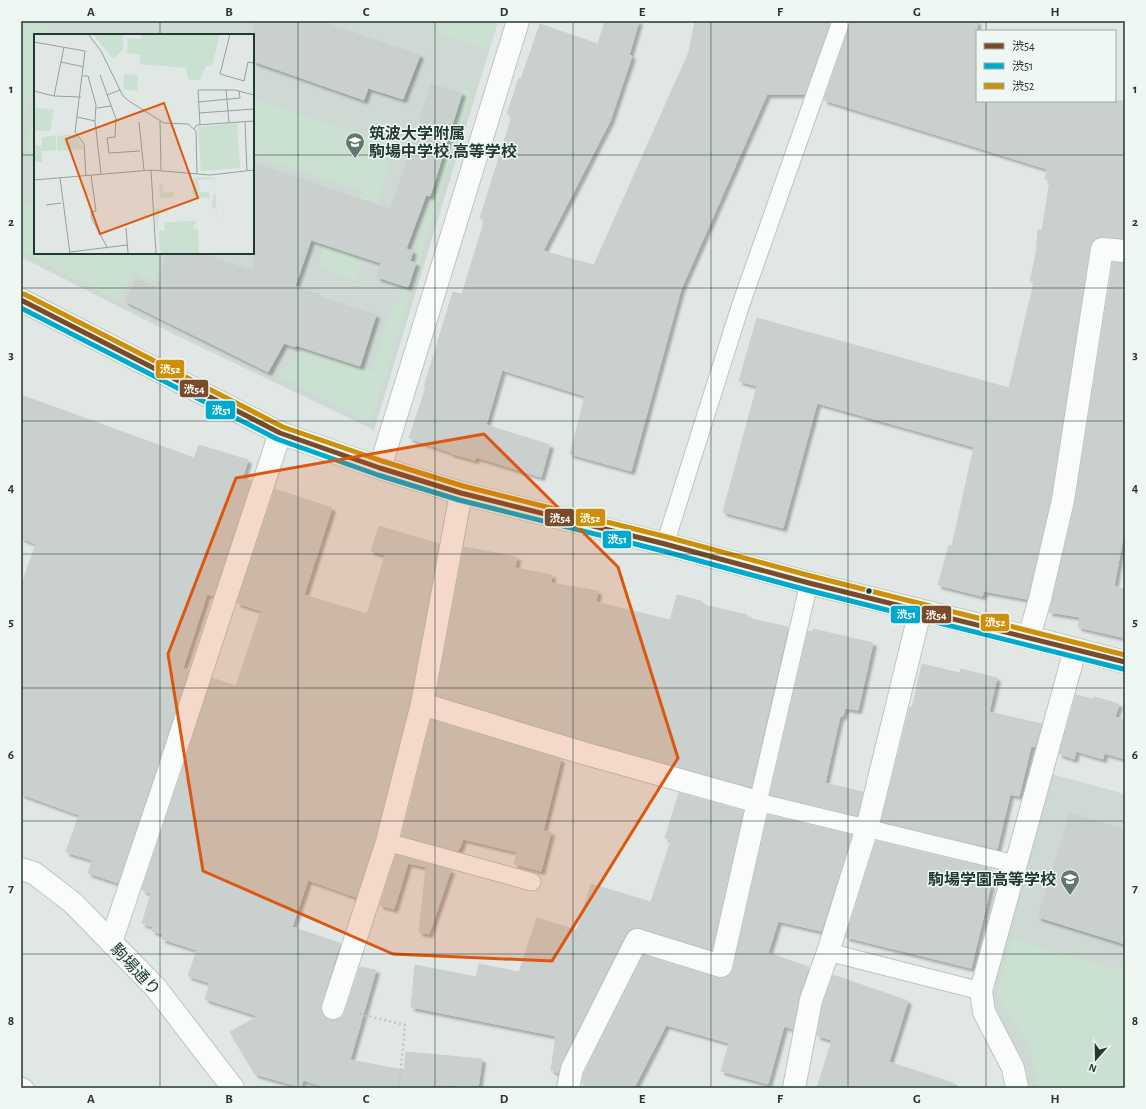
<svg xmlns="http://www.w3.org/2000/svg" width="1146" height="1109" viewBox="0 0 1146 1109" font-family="'Alegreya Sans','Noto Sans JP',sans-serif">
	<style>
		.built { fill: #cfd9d4; fill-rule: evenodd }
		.green { fill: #cae0d0 }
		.building { fill: #cad0cd; stroke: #cad0cd; filter: url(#shadow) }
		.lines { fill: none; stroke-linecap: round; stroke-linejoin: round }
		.lane-casing { stroke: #bec4c1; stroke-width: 19 }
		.street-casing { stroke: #bec4c1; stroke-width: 24 }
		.secondary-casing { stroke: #bec5c2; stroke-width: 24 }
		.path { stroke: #bfc7c5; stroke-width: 2.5; stroke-dasharray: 2 3; stroke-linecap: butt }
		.lane { stroke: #fafbfb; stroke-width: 17 }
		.street { stroke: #fafbfb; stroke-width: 22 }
		.secondary { stroke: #fafbfb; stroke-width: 22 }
		.bus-1-casing { stroke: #eff7f2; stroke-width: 8 }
		.bus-2-casing { stroke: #eff7f2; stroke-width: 8 }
		.bus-3-casing { stroke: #eff7f2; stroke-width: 8 }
		.bus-1 { stroke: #7a4b2a; stroke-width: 5 }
		.bus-2 { stroke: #00a9ce; stroke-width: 5 }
		.bus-3 { stroke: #cc900a; stroke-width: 5 }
		.marked { fill: #de570e; fill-opacity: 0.2; stroke: #de570e; stroke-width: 3; stroke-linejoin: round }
		.grid { fill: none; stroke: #203932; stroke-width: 1; stroke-opacity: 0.55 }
		.bus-dot { fill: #203932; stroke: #eff7f2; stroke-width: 1.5 }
		.labels { text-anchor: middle; stroke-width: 3; stroke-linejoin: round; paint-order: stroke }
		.poi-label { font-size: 16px; font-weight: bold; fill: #203932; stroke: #eff7f2; text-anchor: start }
		.street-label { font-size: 16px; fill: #203932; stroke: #eff7f2 }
		.inset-road { fill: none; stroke: #94a19d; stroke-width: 1 }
		.view { fill: #de570e; fill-opacity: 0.15; stroke: #de570e; stroke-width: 2 }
		.inset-edge { fill: none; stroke: #203932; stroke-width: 2 }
		.line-badge { stroke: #eff7f2; stroke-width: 1.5 }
		.badge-label { font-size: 11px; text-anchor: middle; font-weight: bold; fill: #fff }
		.neatline { fill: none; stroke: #203932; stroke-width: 1.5 }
		.grid-label { font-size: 13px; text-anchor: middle; font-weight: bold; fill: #203932 }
	</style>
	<defs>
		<filter id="shadow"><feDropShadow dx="3.5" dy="3.5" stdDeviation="1" flood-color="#0004"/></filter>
	</defs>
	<rect width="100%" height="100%" fill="#e1e7e4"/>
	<!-- built -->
	<g class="built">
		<path d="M21,21h477l-124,409 -211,-101 -142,-72zM35,35h218v218h-218z"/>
		<polygon points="1048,773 1125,794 1125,1088 1029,1088 1023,1061 988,997"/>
	</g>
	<!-- green -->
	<g class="green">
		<polygon points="21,21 42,21 49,24 46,35 35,35 35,90 21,123"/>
		<polygon points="439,21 498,21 489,50 436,32"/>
		<polygon points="465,89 471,92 371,424 277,374 302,349 372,372 392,303 399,304"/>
		<polygon points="253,99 394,144 357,281 320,266 323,247 342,253 362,191 253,155"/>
		<path d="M35,120v42c-13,-11 -13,-31 0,-42z"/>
		<polygon points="21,205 35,205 35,253 162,253 154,280 133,271 118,301 21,250"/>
		<polygon points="1013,939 1125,972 1125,1088 1038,1088 1031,1049 996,994"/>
	</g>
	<!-- building -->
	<g class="building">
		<polygon points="253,21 319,21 420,55 403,99 368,88 364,100 253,61"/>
		<polygon points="605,21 639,21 629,55 632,56 610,121 543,251 594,265 689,52 695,21 830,21 805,94 767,94 681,289 631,471 570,454 585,396 502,370 486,425 550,445 541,477 476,457 475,460 450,453 450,452 409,438 426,387 424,387 453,292 462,294 485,219 480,218 512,116 507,114 519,78 521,79 540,24 598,44"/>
		<polygon points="851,21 977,21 977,101 1125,101 1125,238 1103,237 1097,237 1092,241 1090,247 1051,498 1027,599 984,591 982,596 938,585 949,545 952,546 974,447 817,403 783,528 723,512 757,386 739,381 757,318 1009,388 1034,282 1030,281 1036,254 1038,230 1042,230 1050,180 1045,179 1047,169 824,100"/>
		<polygon points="431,84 462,93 430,196 426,195 406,249 413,251 410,261 416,263 408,287 377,277 381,263 311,240 295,286 318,294 318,296 376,315 360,366 295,345 295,347 284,343 268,372 125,301 136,279 157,287 167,253 200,253 253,271 253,163 390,209 398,188"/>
		<polygon points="1113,262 1125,263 1125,526 1114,586 1125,589 1125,638 1078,627 1080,617 1049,612 1075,502"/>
		<polygon points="21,395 194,458 199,445 248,460 242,479 251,481 213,596 207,594 183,668 189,670 118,883 88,873 92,860 66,852 79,815 21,794 21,586 36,544 21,538"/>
		<polygon points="275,489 332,508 304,595 367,614 385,555 371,551 379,526 439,544 410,701 375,839 356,897 308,880 292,927 340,943 321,1005 321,1011 324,1017 329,1020 336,1020 342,1017 345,1012 360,967 376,970 350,1060 404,1070 406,1052 482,1059 478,1088 445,1085 445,1088 328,1088 303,1080 301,1087 255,1074 230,1032 258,1016 205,999 210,983 188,976 197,950 162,939 163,934 152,931 153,927 142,923 151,894 142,890 212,678 236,686 261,611 237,603"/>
		<polygon points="464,547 517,557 515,568 552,575 551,583 598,591 596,602 670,620 677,595 701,601 700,604 747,615 747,618 788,627 751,787 587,741 436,695"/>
		<polygon points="813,629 873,643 858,710 845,708 843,716 840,716 825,783 863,792 857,816 770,795 808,631 813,632"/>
		<polygon points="922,664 960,673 961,669 997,678 989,712 1042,724 1035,747 1031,746 1019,796 1010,794 997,849 881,822 910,707 912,708"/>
		<polygon points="1076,695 1093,699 1094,697 1119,704 1115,717 1125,720 1125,759 1104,753 1103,759 1076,751 1074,759 1059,754"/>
		<polygon points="431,720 561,759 543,831 551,832 541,871 514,864 517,852 463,839 460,848 459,848 458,851 402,836"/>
		<polygon points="679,793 743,811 712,950 641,928 635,928 629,930 626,934 561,1063 558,1073 551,1070 556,1036 411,1007 415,965 476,977 479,964 519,972 537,918 577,930 591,884 651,902 671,840 665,838"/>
		<polygon points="1070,813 1125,830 1125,944 1038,917"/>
		<polygon points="768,815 852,835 821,931 778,921 768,953 809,967 799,996 793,1029 784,1026 768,1084 721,1071 729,1043 666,1025 634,1088 591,1088 582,1084 584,1073 643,955 717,978 724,978 730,974 733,969"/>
		<polygon points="876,841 992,869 988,885 991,885 971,968 846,937"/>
		<polygon points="396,855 451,870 429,934 419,932 426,867 408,863 394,909 380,905"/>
		<polygon points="833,975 908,1001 889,1062 953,1083 953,1088 817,1088 832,1040 817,1036 823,1003"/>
	</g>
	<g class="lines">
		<!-- lane casing -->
		<g class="lane-casing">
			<g id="lane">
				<polyline points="665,544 741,304 841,21"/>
				<polyline points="809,583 758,802 1015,864"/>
				<polyline points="387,842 532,882"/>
				<polyline points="828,952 981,991"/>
				<polyline points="21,1086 25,1088"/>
			</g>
		</g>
		<!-- street casing -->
		<g class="street-casing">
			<g id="street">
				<polyline points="380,468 518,21"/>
				<polyline points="1029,637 1040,599 1063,500 1102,249 1125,251"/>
				<polyline points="422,704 583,753 758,802 721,966 637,940 572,1069 568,1088"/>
				<polyline points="111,942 166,779 280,433"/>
				<polyline points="333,1008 387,842 422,704 461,493"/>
				<polyline points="794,1088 811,1000 828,952 867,828 920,611"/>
				<polyline points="1017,1088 1013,1068 984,1012 981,991 1075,650"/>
			</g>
		</g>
		<!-- secondary casing -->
		<g class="secondary-casing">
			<g id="secondary">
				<polyline points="21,300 280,433 380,468 461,493 665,544 809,583 1029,637 1125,662"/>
				<polyline points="21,869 34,873 73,903 156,988 233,1088"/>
			</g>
		</g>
		<!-- path -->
		<polyline class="path" points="360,1014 405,1025 399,1088"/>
		<!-- lane -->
		<use href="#lane" class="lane"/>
		<!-- street -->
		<use href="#street" class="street"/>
		<!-- secondary -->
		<use href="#secondary" class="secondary"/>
		<!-- bus-1 casing -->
		<g class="bus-1-casing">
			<polyline id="bus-1" points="21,300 280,433 380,468 461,493 665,544 809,583 1125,662"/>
		</g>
		<!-- bus-2 casing -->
		<g class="bus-2-casing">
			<polyline id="bus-2" points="21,308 277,439 378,475 459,500 663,551 807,590 1123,669"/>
		</g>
		<!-- bus-3 casing -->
		<g class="bus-3-casing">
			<polyline id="bus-3" points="24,294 283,427 382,461 463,486 667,537 811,576 1125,655"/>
		</g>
		<!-- bus-1 -->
		<use href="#bus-1" class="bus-1"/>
		<!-- bus-2 -->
		<use href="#bus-2" class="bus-2"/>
		<!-- bus-3 -->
		<use href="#bus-3" class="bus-3"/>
	</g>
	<!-- marked area -->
	<path class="marked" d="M484,434l134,133 60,191 -126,203 -159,-7 -190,-83 -35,-217 68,-176z"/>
	<!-- grid -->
	<path class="grid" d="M160,21v14M298,21v1067M435,21v1067M573,21v1067M711,21v1067M848,21v1067M986,21v10M986,101v987M21,155h14M253,155h872M160,253v835M21,288h1104M21,421h1104M21,554h1104M21,688h1104M21,821h1104M21,954h1104"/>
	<!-- icons -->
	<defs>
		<g id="school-pin" transform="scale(1)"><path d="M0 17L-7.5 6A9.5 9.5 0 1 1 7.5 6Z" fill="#647670" stroke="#eff7f2"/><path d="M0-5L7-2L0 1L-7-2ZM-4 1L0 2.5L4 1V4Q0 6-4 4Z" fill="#fff"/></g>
	</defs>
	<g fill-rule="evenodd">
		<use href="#school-pin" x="355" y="142"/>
		<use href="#school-pin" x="1070" y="879"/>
	</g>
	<!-- markers -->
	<circle class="bus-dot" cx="869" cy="591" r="3.5"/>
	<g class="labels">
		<!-- poi labels -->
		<g class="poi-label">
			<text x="369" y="139">筑波大学附属<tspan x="369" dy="18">駒場中学校,高等学校</tspan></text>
			<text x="1056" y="885" text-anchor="end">駒場学園高等学校</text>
		</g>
		<!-- street labels -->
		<g class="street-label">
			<text transform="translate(136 969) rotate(47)" y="6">駒場通り</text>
		</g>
	</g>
	<!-- overview -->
	<g transform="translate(34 34)">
		<rect width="220" height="220" fill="#e1e7e4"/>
		<path d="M59,0h30v16l-10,9zM107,0h79l-8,32h-6l-6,14 -12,-1 -2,-11 -46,-4v-9l-13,-2 1,-15 14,1zM90,40l14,1 -1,16 -14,-2zM0,73l20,3 -4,21h-16zM203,89l3,45 -39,3 -3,-44zM40,100l8,10 1,5 -26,2v-15zM22,101v15l-14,1v-13zM0,111h7l1,17h-7l-1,7zM160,143l21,1 2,46 -1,-15 -4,-1v-6l1,-7 3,-1 -2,-15 -16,1 2,12h9l1,7 -7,-2 -6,2 -5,-6zM125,151h4l-1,8 12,-1v5l-14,1zM121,175h5l-3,21 2,24zM162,187l-3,8h5l1,25h-39l-1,-23 6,-1 -1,-8z" fill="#cae0d0"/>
		<path class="inset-road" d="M54,0l13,17 22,45 6,5 35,22 24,1 8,7 1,43M196,0l-10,40 24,7 4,-19 6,1M0,8l51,9 -10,81 9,12 2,32M27,28l23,5M66,41l16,44 -1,18 -8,1 2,15 31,-2M49,42h5l8,29 -1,16 6,53M192,55l3,34M0,57l20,5 27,1M73,61l13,-5M20,62l10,-49M164,68l42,-4 -1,-7M63,74l14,-2M165,79l55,-4M43,83l18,4M126,87l1,49M105,88l5,48M211,88l2,49M166,91l-2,-35h37l19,5M160,95l3,-4 57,-4M117,136l5,84M57,141l5,36 -5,1 1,7 15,28M26,144l10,76M0,146l117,-10 59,5 44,-5M12,171l15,-2M92,194l2,25M36,218l57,-7"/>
		<path class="view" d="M130,69l34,95 -98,36 -34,-95z"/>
		<rect width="220" height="220" class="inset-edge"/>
	</g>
	<g class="line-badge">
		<rect x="155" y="359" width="30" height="20" rx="4" fill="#cc900a"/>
		<rect x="179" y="379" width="30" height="19" rx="4" fill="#7a4b2a"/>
		<rect x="205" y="400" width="31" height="20" rx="4" fill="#00a9ce"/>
		<rect x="544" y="508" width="31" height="19" rx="4" fill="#7a4b2a"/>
		<rect x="575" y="508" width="31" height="19" rx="4" fill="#cc900a"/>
		<rect x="602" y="530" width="30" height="19" rx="4" fill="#00a9ce"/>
		<rect x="890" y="605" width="31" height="19" rx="4" fill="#00a9ce"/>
		<rect x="921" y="605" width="31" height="19" rx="4" fill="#7a4b2a"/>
		<rect x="980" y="613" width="30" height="19" rx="4" fill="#cc900a"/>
	</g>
	<g class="badge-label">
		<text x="170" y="373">渋52</text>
		<text x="194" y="393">渋54</text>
		<text x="221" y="414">渋51</text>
		<text x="560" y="522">渋54</text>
		<text x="590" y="522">渋52</text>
		<text x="617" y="543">渋51</text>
		<text x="906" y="618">渋51</text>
		<text x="936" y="619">渋54</text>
		<text x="995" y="626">渋52</text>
	</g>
	<!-- border -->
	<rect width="1146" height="1109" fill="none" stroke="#eff7f2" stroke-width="44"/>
	<!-- legend -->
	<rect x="976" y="30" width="140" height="72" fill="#eff7f2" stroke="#9caba5"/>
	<rect x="984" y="43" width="20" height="6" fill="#7a4b2a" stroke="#9caba5"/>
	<text x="1012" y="50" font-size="12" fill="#203932">渋54</text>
	<rect x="984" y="63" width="20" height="6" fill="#00a9ce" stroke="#9caba5"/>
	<text x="1012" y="70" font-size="12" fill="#203932">渋51</text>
	<rect x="984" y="83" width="20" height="6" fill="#cc900a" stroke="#9caba5"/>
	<text x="1012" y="90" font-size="12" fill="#203932">渋52</text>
	<!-- north arrow -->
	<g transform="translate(1096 1059) rotate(200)" stroke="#eff7f2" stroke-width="3" paint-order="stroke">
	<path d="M0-3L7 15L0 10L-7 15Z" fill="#203932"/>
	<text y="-6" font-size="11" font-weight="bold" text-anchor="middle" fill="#203932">N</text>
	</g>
	<rect x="22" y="22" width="1102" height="1065" class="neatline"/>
	<g class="grid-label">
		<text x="91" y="16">A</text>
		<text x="229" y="16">B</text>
		<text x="366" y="16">C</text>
		<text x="504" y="16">D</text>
		<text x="642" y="16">E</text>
		<text x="780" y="16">F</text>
		<text x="917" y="16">G</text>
		<text x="1055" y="16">H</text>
		<text x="11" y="93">1</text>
		<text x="1135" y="93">1</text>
		<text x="11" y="226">2</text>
		<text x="1135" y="226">2</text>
		<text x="11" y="359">3</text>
		<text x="1135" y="359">3</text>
		<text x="11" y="492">4</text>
		<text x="1135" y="492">4</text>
		<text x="11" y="626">5</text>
		<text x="1135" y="626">5</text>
		<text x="11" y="759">6</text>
		<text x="1135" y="759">6</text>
		<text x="11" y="892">7</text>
		<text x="1135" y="892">7</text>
		<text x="11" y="1025">8</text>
		<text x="1135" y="1025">8</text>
		<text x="91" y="1103">A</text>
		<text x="229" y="1103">B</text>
		<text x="366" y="1103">C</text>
		<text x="504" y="1103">D</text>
		<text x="642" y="1103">E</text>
		<text x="780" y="1103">F</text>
		<text x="917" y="1103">G</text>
		<text x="1055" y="1103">H</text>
	</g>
</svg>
